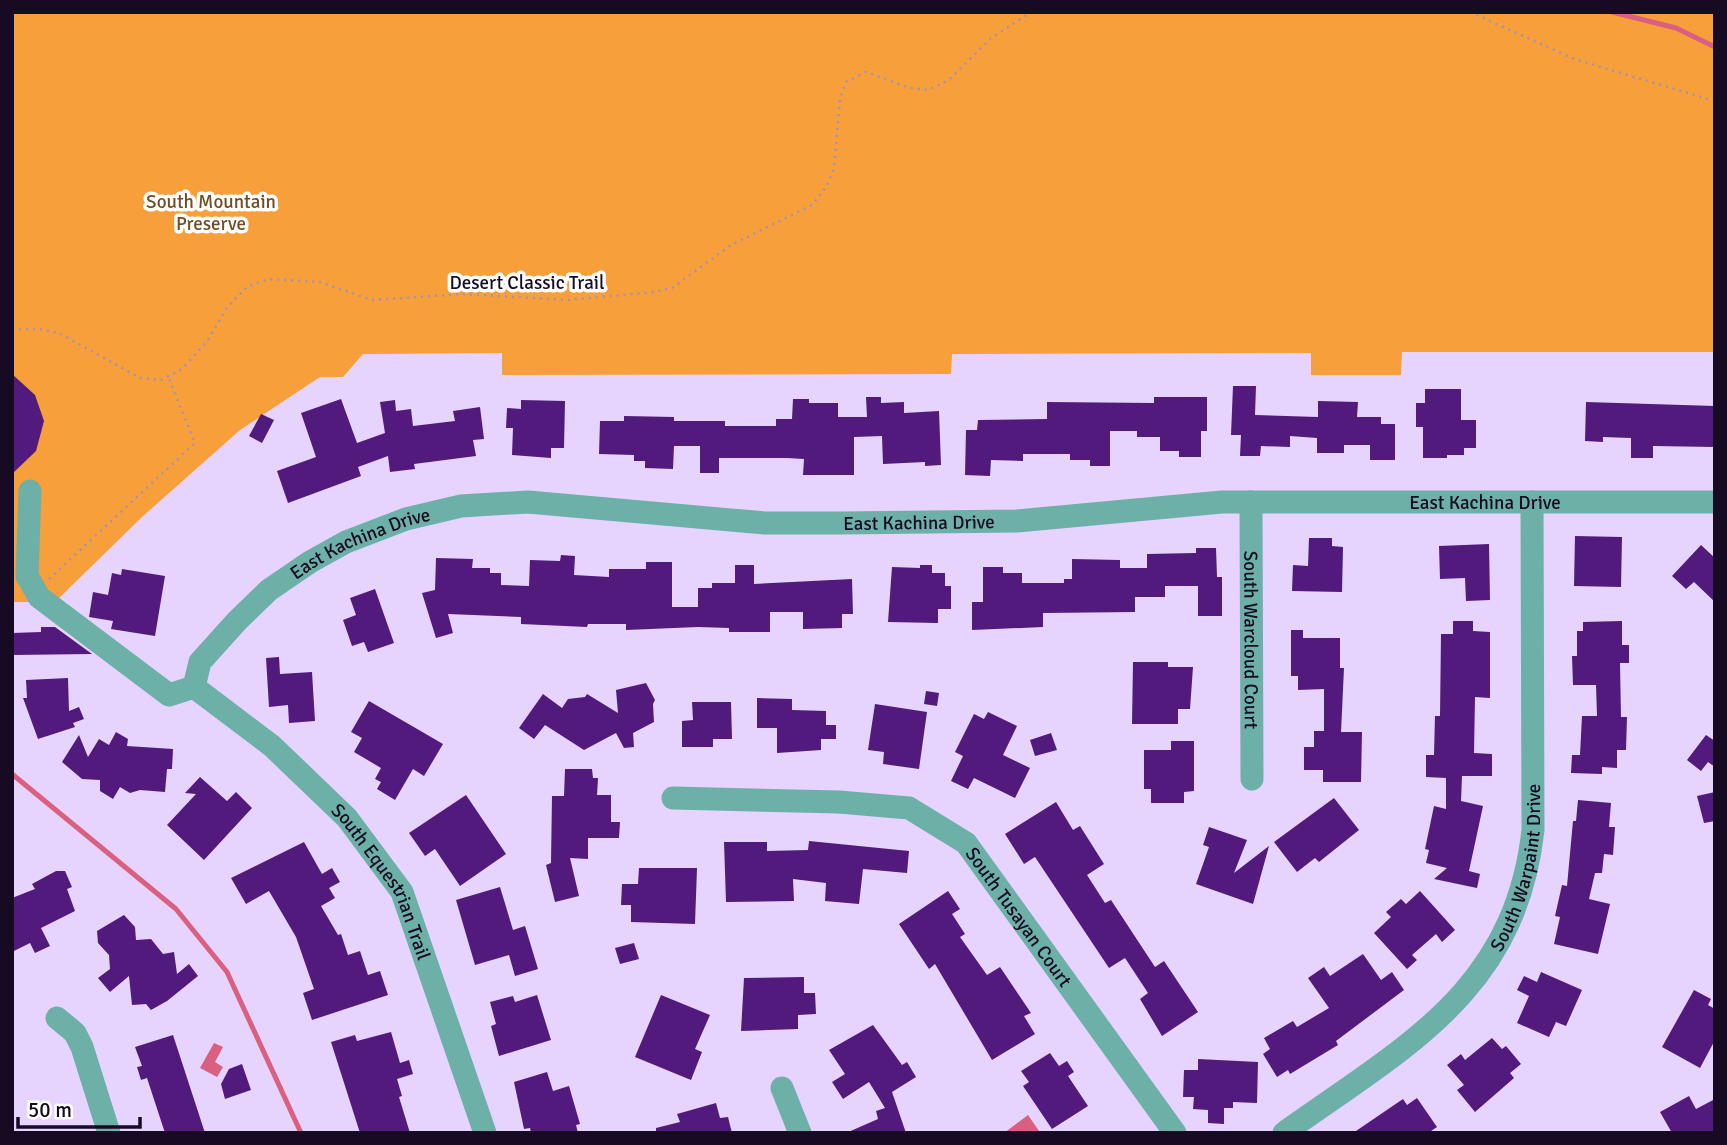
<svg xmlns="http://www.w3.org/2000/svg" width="1727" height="1145" viewBox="0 0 1727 1145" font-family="Signika,sans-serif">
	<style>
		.green { fill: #f79f3a }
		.water { fill: #d96081 }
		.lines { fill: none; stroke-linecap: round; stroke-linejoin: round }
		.stream { stroke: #d96081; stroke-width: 5 }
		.building { fill: #511a7c }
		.path { stroke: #a292b6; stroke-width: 2.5; stroke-dasharray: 2 5; stroke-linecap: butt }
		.minor { stroke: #6db0a7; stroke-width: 23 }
		.labels { text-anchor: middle; stroke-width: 7; stroke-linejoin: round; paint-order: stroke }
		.park-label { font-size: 19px; fill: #714c25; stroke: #fefefe }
		.street-label { font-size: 19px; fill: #170b24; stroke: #fefefe }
	</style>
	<rect width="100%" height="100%" fill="#e6d4fe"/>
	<!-- green -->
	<polygon class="green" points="12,12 1715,12 1715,352 1402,352 1401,375 1311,375 1311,353 952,354 951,374 502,375 502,353 363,354 343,377 320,377 240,430 142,517 55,602 12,602"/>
	<!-- water -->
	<g class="water">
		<polygon points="214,1043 223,1047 215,1062 223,1067 217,1077 200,1068"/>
		<polygon points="1028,1115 1039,1131 1004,1133"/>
	</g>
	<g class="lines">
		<!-- stream -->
		<g class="stream">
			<polyline points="1612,12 1676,28 1715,47"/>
			<polyline points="12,774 176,909 227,972 301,1133"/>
		</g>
	</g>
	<!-- building -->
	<g class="building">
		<polygon points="12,374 35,395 44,421 36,451 12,474"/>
		<polygon points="1233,386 1256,386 1255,415 1318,417 1318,401 1358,402 1357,417 1381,417 1381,424 1395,424 1395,460 1370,460 1370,445 1344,445 1344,453 1317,453 1317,438 1290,436 1290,447 1261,446 1260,456 1240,456 1241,435 1231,435"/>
		<polygon points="1425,389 1461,389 1461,420 1476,420 1476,448 1464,448 1464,455 1447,455 1447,458 1423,458 1423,427 1416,427 1416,403 1425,403"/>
		<polygon points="866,397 881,397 881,403 904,402 904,413 939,411 941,465 925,466 925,462 883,464 882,436 854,437 854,475 803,475 804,459 787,458 719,458 719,473 700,473 700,446 674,446 673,469 645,468 645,461 634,461 634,455 599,454 600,421 624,421 624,416 674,417 674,421 725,421 725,426 776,426 776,419 792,419 793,399 809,399 809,403 838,403 838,417 867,417"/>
		<polygon points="1154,397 1207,397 1207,431 1201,431 1201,457 1179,457 1179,451 1160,451 1160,437 1137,437 1137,431 1110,431 1110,466 1090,466 1090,460 1070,460 1070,454 1023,454 1023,461 991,460 990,476 965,475 966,430 977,430 978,420 1047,419 1047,402 1154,403"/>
		<polygon points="341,399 357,443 385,433 380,402 395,400 396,411 411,409 413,426 455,421 453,411 480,407 484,439 473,440 476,456 414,464 415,469 390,472 388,456 358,467 361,476 288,503 277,471 316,457 301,413"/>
		<polygon points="521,400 565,401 564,448 551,448 551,458 512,455 513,428 506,428 507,408 521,409"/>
		<polygon points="1586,402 1715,406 1715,447 1653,446 1653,458 1631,458 1631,438 1603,437 1603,442 1585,441"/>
		<polygon points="261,414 274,420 262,443 249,436"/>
		<polygon points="1575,536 1622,537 1621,587 1574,586"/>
		<polygon points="1309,538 1332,538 1332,546 1343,547 1342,592 1292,591 1293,565 1308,566"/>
		<polygon points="1489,544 1490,600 1466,601 1465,578 1440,579 1439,546"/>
		<polygon points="1701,545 1715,558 1715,602 1694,582 1686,589 1672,576"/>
		<polygon points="1196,548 1216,548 1217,577 1222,577 1222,616 1198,616 1198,586 1165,586 1165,597 1135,597 1135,612 1043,613 1043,627 972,630 972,602 983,602 983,567 1003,567 1003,573 1022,573 1022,583 1064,583 1064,579 1072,579 1072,559 1120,560 1120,568 1147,568 1147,554 1196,553"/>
		<polygon points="561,555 575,556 574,575 609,577 609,569 646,569 646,562 672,562 672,607 698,607 698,588 712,588 712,583 735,583 735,565 754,565 754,584 852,579 853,614 842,614 842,628 803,629 803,612 770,612 770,632 729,632 729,628 698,627 626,630 626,624 588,624 587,627 521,624 521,617 448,614 453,633 436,638 422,593 435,590 436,558 473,559 472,568 490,568 490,573 501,573 501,585 529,586 530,560 560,561"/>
		<polygon points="920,565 932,565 932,573 945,573 945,586 951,586 951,609 938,609 938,623 888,622 892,567 920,568"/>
		<polygon points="122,569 165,576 155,636 111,629 113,621 89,617 93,592 108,595 112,573 121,575"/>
		<polygon points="375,589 394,643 368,652 364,642 352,646 343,620 356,615 350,598"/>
		<polygon points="1453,621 1473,621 1473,631 1490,632 1490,698 1475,697 1474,753 1492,754 1492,776 1462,776 1461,801 1483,806 1469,871 1480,874 1477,888 1434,879 1447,868 1426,863 1429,850 1425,849 1434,806 1446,809 1446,778 1426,777 1426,755 1434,755 1435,716 1440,716 1441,634 1453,634"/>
		<polygon points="1622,621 1622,645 1629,645 1629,663 1620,663 1621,717 1627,717 1626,750 1617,750 1617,768 1602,767 1602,774 1571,773 1572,755 1580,755 1582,716 1597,716 1596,685 1573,685 1572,656 1577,656 1577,631 1583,631 1583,622"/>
		<polygon points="41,627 55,627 92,654 12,655 12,633 41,632"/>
		<polygon points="1291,630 1303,630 1303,638 1340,638 1340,668 1344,668 1341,732 1362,732 1361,782 1323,782 1323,770 1304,770 1304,747 1314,747 1314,731 1324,731 1324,689 1298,690 1298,676 1291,676"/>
		<polygon points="279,657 280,674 312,672 315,721 289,723 288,705 269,707 266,658"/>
		<polygon points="1133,662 1168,662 1168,667 1193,667 1190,709 1178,709 1178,724 1132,724"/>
		<polygon points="68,678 69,711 79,707 84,719 73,723 75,727 38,739 23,698 27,698 26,680"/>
		<polygon points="646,683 655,700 653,704 654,722 633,733 634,747 624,748 616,733 584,750 545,725 534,739 519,728 543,694 562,708 568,699 585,697 587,694 618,713 616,690"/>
		<polygon points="926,691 939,693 937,706 924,704"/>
		<polygon points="757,698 792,699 792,710 826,711 826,725 836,725 836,739 821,739 821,750 777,753 777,728 757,728"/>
		<polygon points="369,701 443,744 424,776 413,769 395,800 377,789 381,782 375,779 381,768 354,752 362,738 351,732"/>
		<polygon points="692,702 731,702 732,739 713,739 713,747 682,747 682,721 693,720"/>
		<polygon points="875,704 927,712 919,769 883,764 884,752 868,750"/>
		<polygon points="988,712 1017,726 1003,755 1030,768 1015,798 974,778 968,789 951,781 963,756 955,752 974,714 984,719"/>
		<polygon points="116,732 128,739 127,746 173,749 172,769 167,769 165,792 140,790 130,793 120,787 113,799 100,791 100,780 82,779 62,762 79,735 88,757 99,739 109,745"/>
		<polygon points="1051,733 1057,750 1035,756 1030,740"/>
		<polygon points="1706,735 1715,741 1715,767 1708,762 1701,771 1687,760"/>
		<polygon points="1171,741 1194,741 1194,791 1184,792 1184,803 1151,803 1151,789 1144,789 1144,750 1171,750"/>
		<polygon points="565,769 592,769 593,778 598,778 597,795 611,795 611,822 620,822 619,838 588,838 588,859 570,858 579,896 555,902 546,865 551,863 552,796 564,796"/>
		<polygon points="200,777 227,801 236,792 252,808 204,860 167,825 196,794 185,793"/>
		<polygon points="1715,792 1715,821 1704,823 1697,796"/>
		<polygon points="466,795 506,854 460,886 435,849 425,856 409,833"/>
		<polygon points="1334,798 1359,830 1319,862 1315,858 1297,872 1274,842"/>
		<polygon points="1578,800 1611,803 1609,827 1615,827 1613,855 1604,854 1602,873 1595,873 1589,899 1610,904 1598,954 1554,944 1560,917 1555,916 1562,885 1567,886 1573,821 1576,821"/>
		<polygon points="1056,802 1073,830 1080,826 1104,864 1087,875 1105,903 1111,900 1155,967 1164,961 1198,1012 1162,1036 1140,999 1148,993 1125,958 1109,968 1035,857 1024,864 1005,834"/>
		<polygon points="1209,827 1247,840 1234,873 1269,846 1253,904 1196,884 1209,847 1203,845"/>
		<polygon points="809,841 909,851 907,873 863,869 859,904 825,901 826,883 793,879 794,901 726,902 724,842 767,842 767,851 808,850"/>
		<polygon points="304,842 322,874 332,868 340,882 329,888 335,898 321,906 338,935 341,934 348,955 360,951 368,975 380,971 388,995 312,1020 303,993 314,989 296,937 269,891 246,904 231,878"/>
		<polygon points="639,868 697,868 695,924 631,922 631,905 621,905 622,884 638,884"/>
		<polygon points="56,871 65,871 72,887 67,889 75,911 41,928 50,946 35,953 30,943 12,952 12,898 35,889 32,884"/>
		<polygon points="500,887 513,930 525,926 538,969 515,976 509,955 475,965 456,900"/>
		<polygon points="948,891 960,909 952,914 965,934 960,937 987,975 1000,967 1031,1013 1024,1016 1035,1034 992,1060 935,964 929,969 899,924"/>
		<polygon points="1420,891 1455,930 1442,942 1436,934 1412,955 1417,960 1407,969 1374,933 1391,917 1386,912 1401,899 1406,904"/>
		<polygon points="124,915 135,927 136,940 151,939 163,954 174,952 177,974 189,964 198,976 167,1001 151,1010 146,1004 132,1005 129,976 110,992 98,978 110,969 109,955 98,943 97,931"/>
		<polygon points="634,943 639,959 620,964 615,948"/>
		<polygon points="1363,954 1381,980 1392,972 1404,990 1336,1041 1338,1045 1290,1074 1288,1070 1277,1077 1263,1054 1270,1049 1264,1038 1293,1021 1297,1027 1329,1008 1308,978 1324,967 1330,976"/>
		<polygon points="1541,972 1582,990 1566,1026 1556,1022 1549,1037 1517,1023 1529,996 1517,990 1524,976 1537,982"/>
		<polygon points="804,977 804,993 815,993 816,1014 798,1015 798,1029 741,1031 744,978"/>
		<polygon points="1694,990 1711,999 1708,1005 1715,1009 1715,1040 1700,1068 1662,1047"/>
		<polygon points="537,995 551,1040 499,1056 491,1026 496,1024 490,1002 513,996 515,1002"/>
		<polygon points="661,995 710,1015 695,1049 702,1052 691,1080 635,1057"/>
		<polygon points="873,1025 902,1065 907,1062 916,1077 892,1092 906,1133 846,1133 878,1119 876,1111 885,1108 869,1082 843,1099 832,1082 845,1074 829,1050"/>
		<polygon points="391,1032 400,1063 409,1060 413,1074 397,1079 402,1096 399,1097 410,1133 360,1133 331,1042 355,1035 357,1041"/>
		<polygon points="173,1035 205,1133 165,1133 147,1078 141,1080 137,1067 142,1066 135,1047"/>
		<polygon points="1492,1038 1502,1049 1506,1046 1521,1064 1510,1073 1514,1078 1475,1112 1457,1090 1464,1085 1447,1065 1461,1054 1465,1060"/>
		<polygon points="1050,1053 1059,1066 1067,1061 1074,1072 1068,1076 1088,1106 1052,1129 1023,1086 1029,1082 1021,1071"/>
		<polygon points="1198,1059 1258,1062 1257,1103 1233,1102 1233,1108 1224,1108 1224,1124 1208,1123 1208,1110 1193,1109 1194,1097 1183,1097 1184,1070 1198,1070"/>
		<polygon points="242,1064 251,1090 225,1099 221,1084 229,1069"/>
		<polygon points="547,1072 553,1091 569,1086 580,1124 576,1125 578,1133 531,1133 530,1128 524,1129 514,1082"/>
		<polygon points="1689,1096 1696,1109 1715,1099 1715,1133 1672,1133 1660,1112"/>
		<polygon points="1417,1098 1437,1127 1428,1133 1353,1133 1403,1099 1407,1105"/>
		<polygon points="716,1103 720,1118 728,1117 732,1133 656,1133 656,1128 680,1122 677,1114"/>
	</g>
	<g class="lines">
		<!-- path -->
		<g class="path">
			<polyline points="1470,12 1574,59 1715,101"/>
			<polyline points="12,329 40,329 59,333 140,378 161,380 182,369 208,340 228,306 248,286 269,279 320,282 372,300 463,294 568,300 654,292 672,288 731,245 812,205 827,186 834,168 840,99 846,82 866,72 910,88 928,90 949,80 990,39 1031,12"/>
			<polyline points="49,579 195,443 168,376"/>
		</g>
		<!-- minor -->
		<g class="minor">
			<polyline points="30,491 27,576 39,597 169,695 194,687"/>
			<path id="s1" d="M1251,502l1,277"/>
			<path id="s2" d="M194,687l6,-25 37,-41 32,-31 41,-28 36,-20 60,-23 55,-13 67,-4 237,21h76l176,-2 205,-19h493"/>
			<path id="s3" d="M194,687l78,59 75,72 55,74 83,241"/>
			<path id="s4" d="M673,798l166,4 70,6 57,35 209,290"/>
			<polyline points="57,1018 75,1033 82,1047 109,1133"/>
			<polyline points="782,1088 800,1133"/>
			<path id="s5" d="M1284,1133c120,-86 231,-141 249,-303l-1,-328"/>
		</g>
	</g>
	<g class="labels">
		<!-- park labels -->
		<g class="park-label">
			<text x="211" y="208">South Mountain<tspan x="211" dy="22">Preserve</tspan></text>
		</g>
		<!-- street labels -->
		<g class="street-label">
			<text x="527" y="289">Desert Classic Trail</text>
			<text dy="7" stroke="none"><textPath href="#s2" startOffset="1363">East Kachina Drive</textPath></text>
			<text dy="7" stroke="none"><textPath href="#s2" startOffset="796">East Kachina Drive</textPath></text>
			<text dy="7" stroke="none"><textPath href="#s2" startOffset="229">East Kachina Drive</textPath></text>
			<text dy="7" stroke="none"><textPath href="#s1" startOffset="138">South Warcloud Court</textPath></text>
			<text dy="7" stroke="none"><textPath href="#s5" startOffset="368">South Warpaint Drive</textPath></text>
			<text dy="7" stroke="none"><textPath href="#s3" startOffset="275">South Equestrian Trail</textPath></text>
			<text dy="7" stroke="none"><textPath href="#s4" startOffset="394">South Tusayan Court</textPath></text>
		</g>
	</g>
	<!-- border -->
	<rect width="1727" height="1145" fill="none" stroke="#170b24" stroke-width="28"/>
	<!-- scale -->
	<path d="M18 1117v10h122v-10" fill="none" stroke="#170b24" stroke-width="3.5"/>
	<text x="28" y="1117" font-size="21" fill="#170b24" stroke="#fefefe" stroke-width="5" paint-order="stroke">50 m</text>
</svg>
